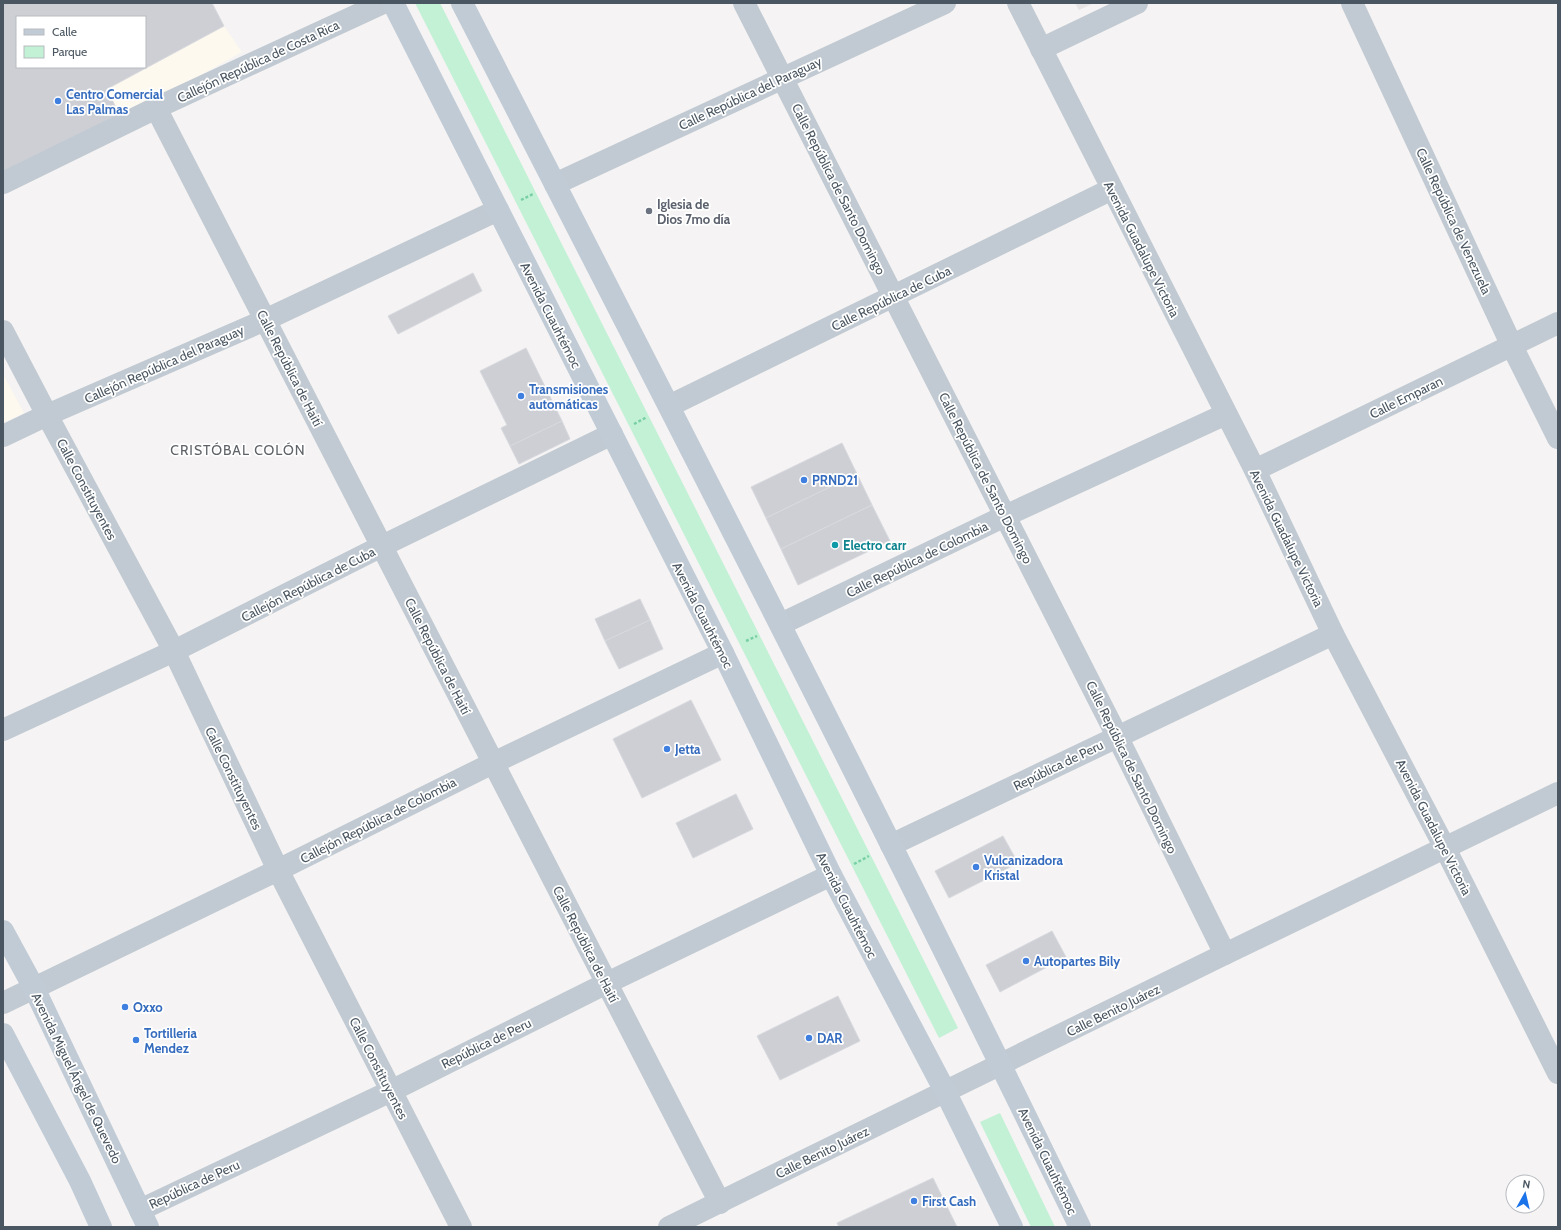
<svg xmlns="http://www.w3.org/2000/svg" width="1561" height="1230" viewBox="0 0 1561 1230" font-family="Cabin,sans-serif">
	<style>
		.commercial { fill: #fdf9ef; fill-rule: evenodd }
		.education { fill: #e6e4e5 }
		.green { fill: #c3f1d5 }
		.building { fill: #cdcfd5; stroke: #d7d9de; fill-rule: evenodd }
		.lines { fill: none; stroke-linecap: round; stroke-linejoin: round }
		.path { stroke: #7ad0a6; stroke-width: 2.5; stroke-dasharray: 3 2; stroke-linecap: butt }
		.minor { stroke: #c1cad2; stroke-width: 22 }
		.tertiary { stroke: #c1cad2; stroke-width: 22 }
		.secondary { stroke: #c1cbd6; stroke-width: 22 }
		.shop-dot { fill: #3f7fe0; stroke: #fff; stroke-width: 1.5 }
		.worship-dot { fill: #6b7280; stroke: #fff; stroke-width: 1.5 }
		.culture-dot { fill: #0f9aa8; stroke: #fff; stroke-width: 1.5 }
		.labels { text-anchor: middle; stroke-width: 3.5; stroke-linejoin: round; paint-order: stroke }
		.street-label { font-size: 13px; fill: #4a5661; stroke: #fff }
		.shop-label { font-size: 13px; font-weight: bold; fill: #366cbe; stroke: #fff; text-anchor: start }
		.worship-label { font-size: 13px; font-weight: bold; fill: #5b616d; stroke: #fff; text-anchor: start }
		.culture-label { font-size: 13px; font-weight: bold; fill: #0d838f; stroke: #fff; text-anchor: start }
		.neighbourhood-label { font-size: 14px; letter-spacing: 1px; fill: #5f6368; stroke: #fff }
	</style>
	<rect width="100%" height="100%" fill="#f5f3f3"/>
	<!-- commercial -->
	<g class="commercial">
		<path d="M3,3h209l12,23 18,26 -239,134zM17,17h128v50h-128z"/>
		<polygon points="3,374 24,413 3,423"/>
	</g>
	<!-- education -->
	<polygon class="education" points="1075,3 1094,3 1079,10"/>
	<!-- green -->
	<g class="green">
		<polygon points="415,3 440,3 958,1028 939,1038"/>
		<polygon points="1000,1113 1055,1227 1031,1227 980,1122"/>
	</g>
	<!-- building -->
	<g class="building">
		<path d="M3,3h209l12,23 -117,63 12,25 -116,62zM17,17h128v50h-128z"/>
		<polygon points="473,273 482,291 398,334 388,316"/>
		<polygon points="526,348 562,421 510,446 501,428 507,425 480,371"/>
		<polygon points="562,421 570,439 519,464 510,446"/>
		<polygon points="842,443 857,474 766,518 751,487"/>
		<polygon points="857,474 872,505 781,549 766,518"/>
		<polygon points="872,505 890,541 798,585 781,549"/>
		<polygon points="640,599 650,620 605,641 595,619"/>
		<polygon points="650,620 663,649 619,669 605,641"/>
		<polygon points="691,700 721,760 642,798 613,739"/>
		<polygon points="736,794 753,829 693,858 676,823"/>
		<polygon points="1003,836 1018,863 949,898 935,871"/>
		<polygon points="1052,931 1066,957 1000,992 986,965"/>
		<polygon points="838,996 860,1041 780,1080 757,1036"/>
		<polygon points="933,1178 957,1227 839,1227 837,1223"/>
	</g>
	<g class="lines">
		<!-- path -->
		<g class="path">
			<polyline points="521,200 533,194"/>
			<polyline points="634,424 647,417"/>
			<polyline points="746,641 757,636"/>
			<polyline points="854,864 869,856"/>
		</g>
		<!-- minor -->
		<g class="minor">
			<polyline points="744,3 1117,736 1225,954"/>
			<polyline points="1352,3 1512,346 1558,438"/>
			<polyline points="1041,49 1137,3"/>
			<polyline points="156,108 720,1203"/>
			<polyline points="3,183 156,108 383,3"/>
			<polyline points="555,184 945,3"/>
			<polyline points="3,331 47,415 174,651 278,870 461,1227"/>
			<polyline points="669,406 1112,189"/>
			<polyline points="3,436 47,415 265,320 498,210"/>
			<polyline points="1255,470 1558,323"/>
			<polyline points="781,624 1005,516 1226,414"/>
			<polyline points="3,730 174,651 382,546 612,434"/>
			<polyline points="891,845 1333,634"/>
			<polyline points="3,1003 278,870 493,763 723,653"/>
			<polyline points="140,1210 391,1091 607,983 831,875"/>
			<polyline points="669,1227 1225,954 1558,793"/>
		</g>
		<!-- tertiary -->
		<polyline class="tertiary" points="1018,3 1255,470 1333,634 1445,848 1558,1073"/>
		<!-- secondary -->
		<g class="secondary">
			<polyline points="393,3 723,653 831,875 945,1091 1012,1227"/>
			<path d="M462,3c209,407 418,813 618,1224"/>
			<polyline points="3,931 34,988 148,1227"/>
			<polyline points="3,1034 80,1181 101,1227"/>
		</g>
	</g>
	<!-- markers -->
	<g class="shop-dot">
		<circle cx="58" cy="101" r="4"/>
		<circle cx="521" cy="396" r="4"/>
		<circle cx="804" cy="480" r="4"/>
		<circle cx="667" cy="749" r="4"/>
		<circle cx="976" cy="867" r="4"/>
		<circle cx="1026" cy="961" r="4"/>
		<circle cx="125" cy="1007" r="4"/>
		<circle cx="809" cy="1038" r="4"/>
		<circle cx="136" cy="1040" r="4"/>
		<circle cx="914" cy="1201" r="4"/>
	</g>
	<circle class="worship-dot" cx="649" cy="211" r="4"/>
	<circle class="culture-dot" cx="835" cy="545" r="4"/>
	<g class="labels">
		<!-- street labels -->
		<g class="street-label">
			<text transform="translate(258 61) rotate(-25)" y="5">Callejón República de Costa Rica</text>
			<text transform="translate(750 93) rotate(-25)" y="5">Calle República del Paraguay</text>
			<text transform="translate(839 189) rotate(63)" y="5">Calle República de Santo Domingo</text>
			<text transform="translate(1454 221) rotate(65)" y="5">Calle República de Venezuela</text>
			<text transform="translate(1142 249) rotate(63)" y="5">Avenida Guadalupe Victoria</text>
			<text transform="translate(891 298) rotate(-26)" y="5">Calle República de Cuba</text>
			<text transform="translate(551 315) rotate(63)" y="5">Avenida Cuauhtémoc</text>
			<text transform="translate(164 364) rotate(-24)" y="5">Callejón República del Paraguay</text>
			<text transform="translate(290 368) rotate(63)" y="5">Calle República de Haití</text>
			<text transform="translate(1406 397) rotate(-26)" y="5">Calle Emparan</text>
			<text transform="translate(986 478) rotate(63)" y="5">Calle República de Santo Domingo</text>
			<text transform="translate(87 489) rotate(62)" y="5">Calle Constituyentes</text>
			<text transform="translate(1287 538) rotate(64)" y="5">Avenida Guadalupe Victoria</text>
			<text transform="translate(917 559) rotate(-26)" y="5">Calle República de Colombia</text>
			<text transform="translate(308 584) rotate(-27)" y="5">Callejón República de Cuba</text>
			<text transform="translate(703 615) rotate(63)" y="5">Avenida Cuauhtémoc</text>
			<text transform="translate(438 656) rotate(63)" y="5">Calle República de Haití</text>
			<text transform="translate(1058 765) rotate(-26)" y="5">República de Peru</text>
			<text transform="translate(1132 767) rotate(64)" y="5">Calle República de Santo Domingo</text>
			<text transform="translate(234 778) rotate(64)" y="5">Calle Constituyentes</text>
			<text transform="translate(378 820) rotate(-27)" y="5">Callejón República de Colombia</text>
			<text transform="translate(1434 827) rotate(63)" y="5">Avenida Guadalupe Victoria</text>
			<text transform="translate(847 905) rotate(63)" y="5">Avenida Cuauhtémoc</text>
			<text transform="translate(586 944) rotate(63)" y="5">Calle República de Haití</text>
			<text transform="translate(1113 1010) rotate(-26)" y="5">Calle Benito Juárez</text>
			<text transform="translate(486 1043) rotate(-26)" y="5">República de Peru</text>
			<text transform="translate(379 1068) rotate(63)" y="5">Calle Constituyentes</text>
			<text transform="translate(77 1078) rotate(64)" y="5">Avenida Miguel Ángel de Quevedo</text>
			<text transform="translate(822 1152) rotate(-26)" y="5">Calle Benito Juárez</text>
			<text transform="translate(1048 1161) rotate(64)" y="5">Avenida Cuauhtémoc</text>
			<text transform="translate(194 1184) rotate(-25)" y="5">República de Peru</text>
		</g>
		<!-- shop labels -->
		<g class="shop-label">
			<text x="66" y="99">Centro Comercial<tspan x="66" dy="15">Las Palmas</tspan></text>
			<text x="529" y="394">Transmisiones<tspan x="529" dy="15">automáticas</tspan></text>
			<text x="812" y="485">PRND21</text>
			<text x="675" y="754">Jetta</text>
			<text x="984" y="865">Vulcanizadora<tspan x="984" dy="15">Kristal</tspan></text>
			<text x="1034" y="966">Autopartes Bily</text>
			<text x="133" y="1012">Oxxo</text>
			<text x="144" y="1038">Tortilleria<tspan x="144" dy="15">Mendez</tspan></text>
			<text x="817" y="1043">DAR</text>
			<text x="922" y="1206">First Cash</text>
		</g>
		<!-- worship labels -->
		<g class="worship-label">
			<text x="657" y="209">Iglesia de<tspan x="657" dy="15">Dios 7mo día</tspan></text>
		</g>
		<!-- culture labels -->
		<g class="culture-label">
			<text x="843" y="550">Electro carr</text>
		</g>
		<!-- neighbourhood labels -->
		<g class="neighbourhood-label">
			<text x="238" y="455">CRISTÓBAL COLÓN</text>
		</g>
	</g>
	<!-- border -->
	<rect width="1561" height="1230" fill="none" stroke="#4a5661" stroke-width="8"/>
	<!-- legend -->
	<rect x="16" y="16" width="130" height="52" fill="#ffffff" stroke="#b7bbc0"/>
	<rect x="24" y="29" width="20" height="6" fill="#c1cbd6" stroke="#b7bbc0"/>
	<text x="52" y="36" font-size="12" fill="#4a5661">Calle</text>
	<rect x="24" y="46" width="20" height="12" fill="#c3f1d5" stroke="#b7bbc0"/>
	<text x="52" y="56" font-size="12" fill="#4a5661">Parque</text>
	<!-- north arrow -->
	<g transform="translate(1525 1194) rotate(8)"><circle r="19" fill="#ffffff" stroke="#b7bbc0"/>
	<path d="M0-3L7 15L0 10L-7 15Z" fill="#1a73e8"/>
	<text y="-6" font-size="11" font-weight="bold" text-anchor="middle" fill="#4a5661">N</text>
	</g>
</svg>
